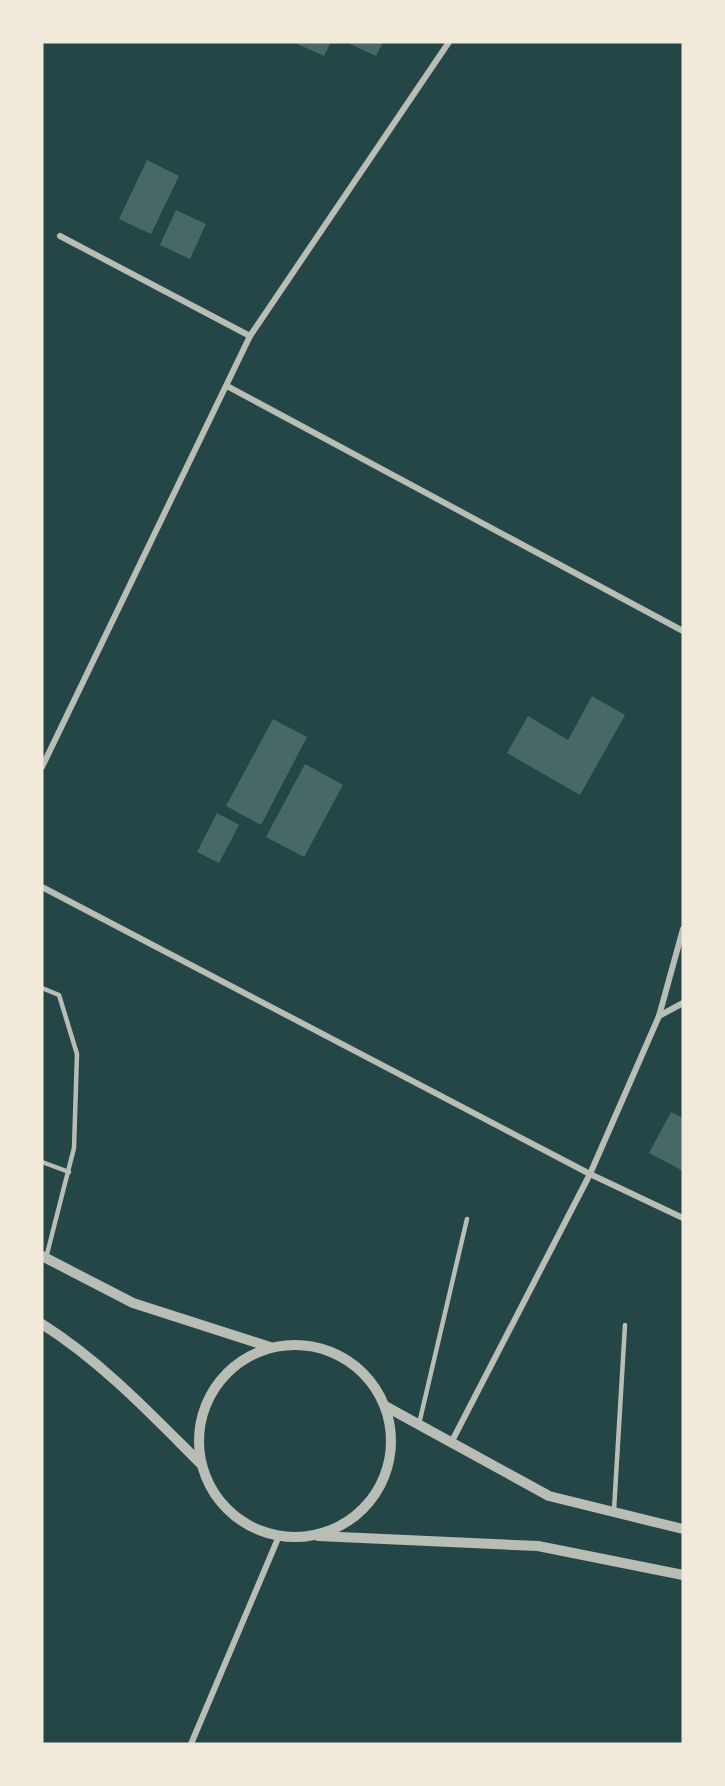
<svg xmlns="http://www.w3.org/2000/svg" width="725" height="1786" viewBox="0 0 725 1786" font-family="Poppins,sans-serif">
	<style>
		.green { fill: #244646 }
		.building { fill: #486865 }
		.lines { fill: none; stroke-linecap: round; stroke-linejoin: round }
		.service { stroke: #b8beb3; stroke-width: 4.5 }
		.minor { stroke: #b8beb3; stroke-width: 6 }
		.tertiary { stroke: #b8beb3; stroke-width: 10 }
	</style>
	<rect width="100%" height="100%" fill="#0f3d3e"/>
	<!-- green -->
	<rect class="green" x="42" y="42" width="641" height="1702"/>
	<!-- building -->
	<g class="building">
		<polygon points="293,42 331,42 324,56"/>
		<polygon points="350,42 383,42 376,56 350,44"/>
		<polygon points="147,160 179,176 151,234 119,219"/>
		<polygon points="176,210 206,224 190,259 160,245"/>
		<polygon points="592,696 625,715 580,795 507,753 528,716 568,740"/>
		<polygon points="273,719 307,737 261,825 226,806"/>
		<polygon points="305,764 343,785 304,857 266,837"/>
		<polygon points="217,813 239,825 219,863 197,852"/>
		<polygon points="671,1112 683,1118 683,1171 649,1153"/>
	</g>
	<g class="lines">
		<!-- service -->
		<g class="service">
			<polyline points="42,988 59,995 77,1054 74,1148 46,1258"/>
			<polyline points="42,1162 69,1172"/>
			<polyline points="419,1424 467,1219"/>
			<polyline points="614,1510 625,1325"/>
		</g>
		<!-- minor -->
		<g class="minor">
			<polyline points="60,236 250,336"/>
			<polyline points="227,386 683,631"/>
			<polyline points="42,767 250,336 449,42"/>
			<polyline points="42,887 590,1174 683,1218"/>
			<polyline points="659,1016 683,1003"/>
			<polyline points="451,1443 590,1174 659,1016 683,929"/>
			<polyline points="191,1744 279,1536"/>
		</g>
		<!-- tertiary -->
		<g class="tertiary">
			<polyline points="42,1256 133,1303 270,1347"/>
			<path d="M42,1324c60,38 109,90 159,140"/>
			<circle cx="295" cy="1441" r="96"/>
			<polyline points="385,1406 549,1496 683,1529"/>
			<polyline points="318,1536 538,1546 683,1575"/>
		</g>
	</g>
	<!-- border -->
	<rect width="725" height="1786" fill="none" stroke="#f1e9da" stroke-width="87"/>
</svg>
